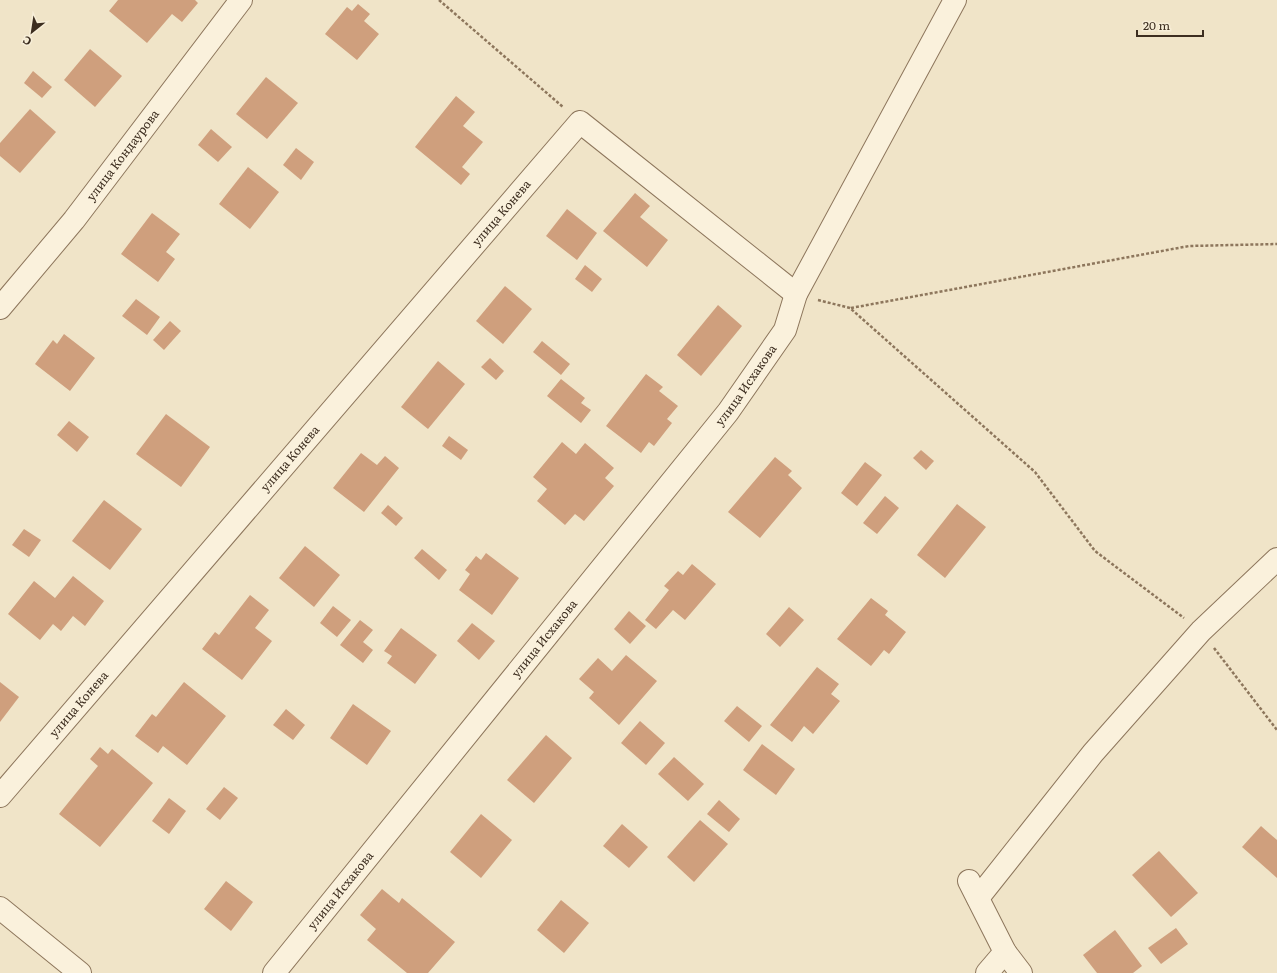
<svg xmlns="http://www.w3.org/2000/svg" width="1277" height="973" viewBox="0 0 1277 973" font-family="Literata,serif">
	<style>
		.building { fill: #cf9f7d }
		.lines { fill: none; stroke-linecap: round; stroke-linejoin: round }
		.minor-casing { stroke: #8d765c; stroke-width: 24 }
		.path { stroke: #8d765c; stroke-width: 2.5; stroke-dasharray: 3 2; stroke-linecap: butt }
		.minor { stroke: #faf1dc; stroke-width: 22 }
		.labels { text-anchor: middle; stroke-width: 3.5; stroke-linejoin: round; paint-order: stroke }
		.street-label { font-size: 12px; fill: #3d2e20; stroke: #f7eed8 }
	</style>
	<rect width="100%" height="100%" fill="#f0e4c8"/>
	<!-- building -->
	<g class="building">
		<polygon points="118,0 195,0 198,3 182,22 172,14 147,43 109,11"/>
		<polygon points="358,4 370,14 364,21 379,34 357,60 325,34 347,7 352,11"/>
		<polygon points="90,49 122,76 95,107 64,80"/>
		<polygon points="33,71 52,87 42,98 24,83"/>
		<polygon points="266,77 298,103 267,139 236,114"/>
		<polygon points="456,96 475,112 463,126 483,142 462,167 470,174 461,185 415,147"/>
		<polygon points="30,109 56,132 20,173 0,156 0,143"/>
		<polygon points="211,129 232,147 218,162 198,145"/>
		<polygon points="296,148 314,162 301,180 283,165"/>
		<polygon points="248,167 279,192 250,229 219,204"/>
		<polygon points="635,193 650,206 640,217 668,240 647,267 603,231"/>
		<polygon points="567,209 597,233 577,260 546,236"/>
		<polygon points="152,213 180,234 166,252 175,259 158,282 121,254"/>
		<polygon points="585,265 602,279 592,292 575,279"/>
		<polygon points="505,286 532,309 503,344 476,321"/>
		<polygon points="136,299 160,317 147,335 122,316"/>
		<polygon points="718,305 742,326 701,376 677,355"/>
		<polygon points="170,321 181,331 164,350 153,340"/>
		<polygon points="64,334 95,358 70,391 35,364 53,340 57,344"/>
		<polygon points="542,341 570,364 561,375 533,352"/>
		<polygon points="490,358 504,371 496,380 481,367"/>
		<polygon points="438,361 465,384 428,429 401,407"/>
		<polygon points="646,374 663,387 659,391 678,406 667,419 672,423 654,446 649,442 641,453 606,426"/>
		<polygon points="561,379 585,398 581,403 591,410 581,423 547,396"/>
		<polygon points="166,414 210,447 181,487 136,454"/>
		<polygon points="69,421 89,437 77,452 57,435"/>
		<polygon points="449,436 468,450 461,460 442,446"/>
		<polygon points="562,442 576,454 585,443 614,468 605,478 614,486 584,521 575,514 565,525 537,501 547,489 533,477"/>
		<polygon points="921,450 934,461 926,470 913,458"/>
		<polygon points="361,453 377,465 385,456 399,468 364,512 333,488"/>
		<polygon points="775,457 792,471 788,475 802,488 760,538 728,512"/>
		<polygon points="865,462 882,475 857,506 841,493"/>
		<polygon points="885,496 899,508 877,534 863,523"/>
		<polygon points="104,500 142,529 110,570 72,541"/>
		<polygon points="957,504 986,527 945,578 917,555"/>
		<polygon points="388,505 403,518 396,526 381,513"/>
		<polygon points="24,529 41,540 29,557 12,545"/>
		<polygon points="305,546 340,575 314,607 279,578"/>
		<polygon points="422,549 447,570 439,580 414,558"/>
		<polygon points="486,553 519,578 492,615 459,590 470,574 465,570 476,556 481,560"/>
		<polygon points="692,564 716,584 685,620 673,610 656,629 645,620 669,590 664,586 678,571 683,575"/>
		<polygon points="73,576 104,601 85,626 73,616 61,631 53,624 40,640 8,614 34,581 55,598"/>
		<polygon points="250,595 269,610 255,628 272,641 242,680 202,649 215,632 219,635"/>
		<polygon points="871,598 888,611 885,615 906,632 889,654 884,650 871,666 837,639"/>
		<polygon points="333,606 351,620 337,637 320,623"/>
		<polygon points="789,607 804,620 780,647 766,634"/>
		<polygon points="629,611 646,626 630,644 614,629"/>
		<polygon points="360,620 373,630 363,642 373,650 363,663 340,645"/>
		<polygon points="472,623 495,641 479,660 457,641"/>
		<polygon points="401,628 437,655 415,684 387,663 392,656 384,651"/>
		<polygon points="626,655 657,681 619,725 589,698 594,692 579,679 598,658 612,671"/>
		<polygon points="817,667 839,684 831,694 840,701 813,734 804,726 792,742 770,725"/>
		<polygon points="0,682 19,697 0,722"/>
		<polygon points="184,682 226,716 187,765 163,746 158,753 135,736 152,714 156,717"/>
		<polygon points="353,704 391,731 367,765 330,738"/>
		<polygon points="737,706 762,726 749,742 724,721"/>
		<polygon points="286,709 305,725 293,740 273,725"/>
		<polygon points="640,721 665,743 646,765 621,743"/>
		<polygon points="546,735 572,758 534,803 507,780"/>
		<polygon points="762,744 795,769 776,795 743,770"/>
		<polygon points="100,747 108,754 112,749 153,783 100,847 59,814 98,766 90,759"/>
		<polygon points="674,757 704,784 688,801 658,774"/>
		<polygon points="224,787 238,798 220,820 206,809"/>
		<polygon points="169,798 186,811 169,834 152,821"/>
		<polygon points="719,800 740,819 729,832 707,814"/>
		<polygon points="481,814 512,840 481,878 450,852"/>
		<polygon points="700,820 728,844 694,882 667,857"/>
		<polygon points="622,824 648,847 629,868 603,846"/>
		<polygon points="1261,826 1277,840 1277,878 1242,847"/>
		<polygon points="1159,851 1198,893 1171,917 1132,875"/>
		<polygon points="226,881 253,902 231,931 204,909"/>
		<polygon points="382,889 399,903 402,898 455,942 428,973 407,973 367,940 376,929 360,915"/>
		<polygon points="561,900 589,923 564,953 537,930"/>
		<polygon points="1176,928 1188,944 1161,964 1148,948"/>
		<polygon points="1115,930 1142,966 1133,973 1097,973 1083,955"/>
	</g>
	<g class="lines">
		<!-- minor casing -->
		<g class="minor-casing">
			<g id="minor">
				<path id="s1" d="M0,308l74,-88 167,-220"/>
				<path id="s2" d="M0,796l580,-674 216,172"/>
				<polyline points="969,881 1005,952 1021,973"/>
				<polyline points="978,898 1093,753 1201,631 1277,559"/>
				<polyline points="0,908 80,973"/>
				<path id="s3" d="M274,973l454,-561 57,-82 11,-36 159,-294"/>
				<polyline points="987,973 1005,952"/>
			</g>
		</g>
		<!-- path -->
		<g class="path">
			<polyline points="439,0 563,107"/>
			<polyline points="818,300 850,308 1035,472 1095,551 1184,618"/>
			<polyline points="851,308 1189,246 1277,244"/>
			<polyline points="1214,648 1277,730"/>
		</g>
		<!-- minor -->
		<use href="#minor" class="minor"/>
	</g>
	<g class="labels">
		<!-- street labels -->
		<g class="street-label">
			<text dy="4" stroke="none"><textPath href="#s1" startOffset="196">улица Кондаурова</textPath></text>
			<text dy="4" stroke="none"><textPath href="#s2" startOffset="769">улица Конева</textPath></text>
			<text dy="4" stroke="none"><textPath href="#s3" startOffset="754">улица Исхакова</textPath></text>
			<text dy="4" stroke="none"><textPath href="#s2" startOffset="445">улица Конева</textPath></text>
			<text dy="4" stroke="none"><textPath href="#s3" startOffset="430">улица Исхакова</textPath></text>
			<text dy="4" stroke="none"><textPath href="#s2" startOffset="121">улица Конева</textPath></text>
			<text dy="4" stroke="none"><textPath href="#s3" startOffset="106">улица Исхакова</textPath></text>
		</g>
	</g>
	<!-- north arrow -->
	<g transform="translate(32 32) rotate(210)" stroke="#f7eed8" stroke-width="3" paint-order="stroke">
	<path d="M0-3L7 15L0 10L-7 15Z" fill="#3d2e20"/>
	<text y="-6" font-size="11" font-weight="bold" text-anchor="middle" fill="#3d2e20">С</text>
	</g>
	<!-- scale -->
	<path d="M1137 30v6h66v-6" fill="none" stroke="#3d2e20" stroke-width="2"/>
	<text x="1143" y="30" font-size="12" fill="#3d2e20" stroke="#f7eed8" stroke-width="3" paint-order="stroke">20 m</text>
</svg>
